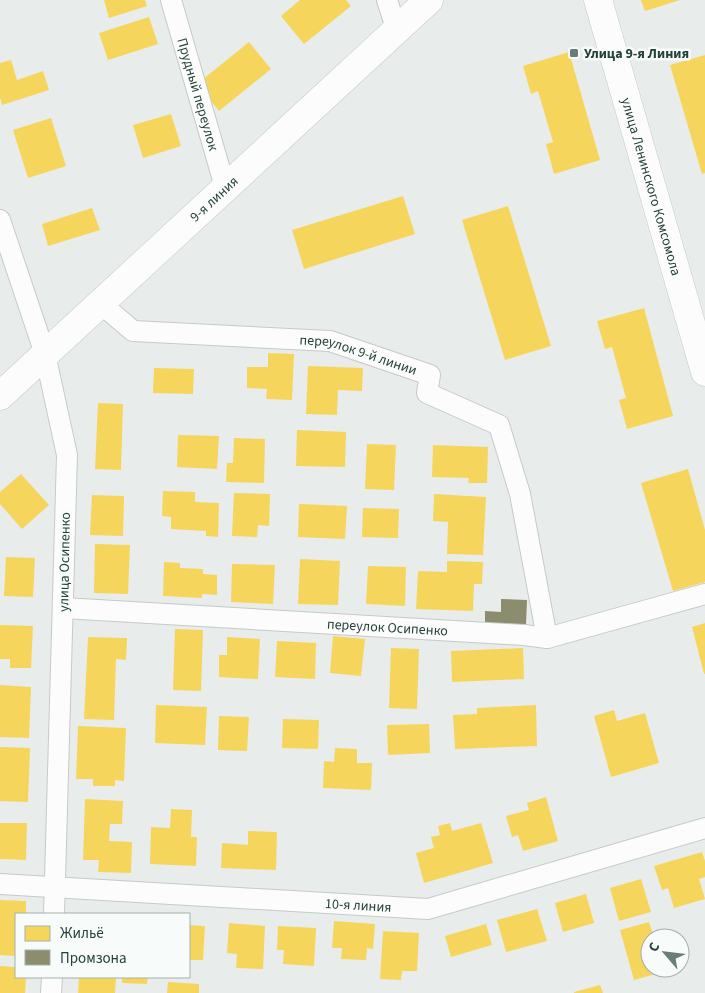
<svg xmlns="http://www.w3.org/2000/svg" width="705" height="993" viewBox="0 0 705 993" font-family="'Source Sans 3',sans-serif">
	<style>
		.homes { fill: #f6d55c }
		.industry { fill: #8c8c6e }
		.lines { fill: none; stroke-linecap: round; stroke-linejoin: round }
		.street-casing { stroke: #c5cac8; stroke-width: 22 }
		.secondary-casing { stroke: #c3cbc8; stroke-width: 29 }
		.street { stroke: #fcfcfc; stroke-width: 20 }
		.secondary { stroke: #fcfcfc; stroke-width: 28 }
		.poi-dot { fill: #697e78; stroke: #f7fbf9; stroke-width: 2 }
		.labels { text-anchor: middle; stroke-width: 5; stroke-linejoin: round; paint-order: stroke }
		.poi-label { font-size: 14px; font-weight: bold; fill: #24423a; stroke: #f7fbf9; text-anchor: start }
		.street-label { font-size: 14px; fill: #24423a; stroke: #f7fbf9 }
	</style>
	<rect width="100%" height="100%" fill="#e8edeb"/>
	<!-- homes -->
	<g class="homes">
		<polygon points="104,0 145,0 147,6 109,18"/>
		<polygon points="300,0 346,0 351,6 304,44 281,16"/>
		<polygon points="641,0 680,0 645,11"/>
		<polygon points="149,17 158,44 108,60 99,33"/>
		<polygon points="249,42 271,69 219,111 197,84"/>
		<polygon points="569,52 600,160 554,174 546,144 553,142 538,91 531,94 523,66"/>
		<polygon points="705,55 705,173 702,174 670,65"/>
		<polygon points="11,60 17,80 43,71 49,90 2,105 0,97 0,63"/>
		<polygon points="171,114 181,146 143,158 133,125"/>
		<polygon points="51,118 66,166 28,178 13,130"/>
		<polygon points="403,196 415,234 304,269 292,230"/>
		<polygon points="508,206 551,346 505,360 462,220"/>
		<polygon points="92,208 100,230 48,246 42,224"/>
		<polygon points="644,308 673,416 627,429 619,400 626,398 612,347 605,349 597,321"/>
		<polygon points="268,353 294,354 292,400 266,399 267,389 247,388 247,367 268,367"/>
		<polygon points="308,366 363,368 362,391 338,390 337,415 306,414"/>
		<polygon points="154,368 194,369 193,394 153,393"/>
		<polygon points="98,403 123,404 121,470 95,469"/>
		<polygon points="297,430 346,432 345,467 296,466"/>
		<polygon points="178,435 219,436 217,469 177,467"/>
		<polygon points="234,438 265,439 264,483 226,482 227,463 233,463"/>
		<polygon points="367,444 396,445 394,490 365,489"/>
		<polygon points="433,445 488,447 487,483 468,483 469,478 432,477"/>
		<polygon points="688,469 705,530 705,582 673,591 641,483"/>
		<polygon points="21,474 49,505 22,529 0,504 0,492"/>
		<polygon points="163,491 195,492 195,502 219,503 218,537 206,536 206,531 171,529 171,517 162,516"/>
		<polygon points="234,493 270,494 269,526 258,525 257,537 232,536"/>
		<polygon points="434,494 486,497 483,555 447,554 448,522 433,521"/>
		<polygon points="92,495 124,496 123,536 90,535"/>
		<polygon points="299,504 347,506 345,539 298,537"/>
		<polygon points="363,508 399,509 398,538 362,537"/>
		<polygon points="95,544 130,545 128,594 94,593"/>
		<polygon points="6,557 35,558 33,597 4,596"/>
		<polygon points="300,559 340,561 338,605 298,604"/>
		<polygon points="447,561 483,562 482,584 474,584 473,611 416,609 418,571 447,572"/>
		<polygon points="164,562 180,563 180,568 203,569 203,574 217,575 217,595 202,594 202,598 163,596"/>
		<polygon points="232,564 275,565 273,604 231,602"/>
		<polygon points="368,566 406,567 405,606 366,604"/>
		<polygon points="705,623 705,674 704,674 692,627"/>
		<polygon points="0,625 33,626 31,668 10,668 10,659 0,659"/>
		<polygon points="175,629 203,630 201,691 173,690"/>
		<polygon points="333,636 365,639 361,676 330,673"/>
		<polygon points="88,637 127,638 126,660 116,659 114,720 84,719"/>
		<polygon points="227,637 260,639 258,679 219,677 219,655 227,655"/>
		<polygon points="277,641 316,643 315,679 275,677"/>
		<polygon points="391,648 419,649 417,709 389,708"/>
		<polygon points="523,648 524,679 452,682 451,651"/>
		<polygon points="0,685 31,687 29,738 0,737"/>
		<polygon points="156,705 207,707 205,745 155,743"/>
		<polygon points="536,705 537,746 455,749 453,715 477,714 477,708"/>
		<polygon points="614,710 617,721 645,713 659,763 611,777 594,716"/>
		<polygon points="219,716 249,717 247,751 218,750"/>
		<polygon points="283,719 319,720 318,749 282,748"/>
		<polygon points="429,724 430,753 388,755 387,725"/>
		<polygon points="78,726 126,728 124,781 115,780 115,786 93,786 93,779 76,779"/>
		<polygon points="0,747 30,748 28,802 0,801"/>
		<polygon points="335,748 357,749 357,763 372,763 371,790 323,788 324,761 334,762"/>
		<polygon points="546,797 558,841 523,851 518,835 512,837 506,816 529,810 527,803"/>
		<polygon points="85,799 123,801 122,824 110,824 109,841 132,842 131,873 98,872 99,860 83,860"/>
		<polygon points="171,809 192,810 191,837 197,837 196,866 150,864 151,827 170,828"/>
		<polygon points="0,823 27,823 26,860 0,859"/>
		<polygon points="450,823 452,831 481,823 493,863 424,883 416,853 434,848 431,837 440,835 438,826"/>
		<polygon points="248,831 277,832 276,870 221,868 222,843 248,845"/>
		<polygon points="702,852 705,861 705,877 699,879 705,899 674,908 668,888 662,890 654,866"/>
		<polygon points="641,879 651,912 619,921 610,888"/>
		<polygon points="586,894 594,923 563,932 555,903"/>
		<polygon points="0,900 26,901 26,914 16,914 16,956 0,955"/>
		<polygon points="537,909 547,941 506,952 497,920"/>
		<polygon points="334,921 375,924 373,949 367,948 366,960 341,959 342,948 332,948"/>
		<polygon points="649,922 654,938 650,938 650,968 662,968 663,972 634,980 620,930"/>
		<polygon points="229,923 265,926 263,969 236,968 237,954 227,953"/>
		<polygon points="486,924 492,945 451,957 445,936"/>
		<polygon points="189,925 205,926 203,960 189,960"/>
		<polygon points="278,926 316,928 314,966 283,964 284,950 277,950"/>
		<polygon points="383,931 419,933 417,971 402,971 401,980 380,979"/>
		<polygon points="0,966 16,967 16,977 26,977 25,993 0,993"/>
		<polygon points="79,977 116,977 115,993 78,993"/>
		<polygon points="122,977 148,977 147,984 122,983"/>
		<polygon points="168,982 199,984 199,993 167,993"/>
		<polygon points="600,985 603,993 574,993 574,992"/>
	</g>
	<!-- industry -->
	<polygon class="industry" points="501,599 527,600 526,625 485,624 485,611 501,612"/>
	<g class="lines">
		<!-- street casing -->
		<g class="street-casing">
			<g id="street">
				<path id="s1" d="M171,0l54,187"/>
				<polyline points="387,0 397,31"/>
				<polyline points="0,220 45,354 67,455 54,914"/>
				<path id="s2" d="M100,303l33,28 197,10 100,34 -3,18 72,32 21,69 27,144"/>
				<path id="s3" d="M63,608l461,27 23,3 158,-44"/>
				<path id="s4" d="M0,884l428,25 277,-81"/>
				<polyline points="51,993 52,977"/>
			</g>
		</g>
		<!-- secondary casing -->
		<g class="secondary-casing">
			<g id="secondary">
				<path id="s5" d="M598,0l107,372"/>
				<path id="s6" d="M0,396l429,-396"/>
			</g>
		</g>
		<!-- street -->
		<use href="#street" class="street"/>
		<!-- secondary -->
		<use href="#secondary" class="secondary"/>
	</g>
	<!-- markers -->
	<rect class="poi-dot" x="569" y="48" width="10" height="10" rx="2.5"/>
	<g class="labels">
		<!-- poi labels -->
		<g class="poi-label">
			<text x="584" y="58">Улица 9-я Линия</text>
		</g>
		<!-- street labels -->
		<g class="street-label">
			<text dy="5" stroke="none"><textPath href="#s1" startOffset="98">Прудный переулок</textPath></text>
			<text dy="5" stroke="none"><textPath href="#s5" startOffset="194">улица Ленинского Комсомола</textPath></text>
			<text dy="5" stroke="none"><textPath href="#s6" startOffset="291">9-я линия</textPath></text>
			<text dy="5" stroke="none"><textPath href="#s2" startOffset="271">переулок 9-й линии</textPath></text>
			<text transform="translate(64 562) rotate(-89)" y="5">улица Осипенко</text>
			<text dy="5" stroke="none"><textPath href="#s3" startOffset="325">переулок Осипенко</textPath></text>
			<text dy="5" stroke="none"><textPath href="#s4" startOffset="359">10-я линия</textPath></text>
		</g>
	</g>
	<!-- legend -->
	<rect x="15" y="913" width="175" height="65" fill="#f7fbf9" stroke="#a3b1ad"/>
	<rect x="25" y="926" width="25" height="15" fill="#f6d55c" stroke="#a3b1ad"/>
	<text x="60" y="938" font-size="15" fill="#24423a">Жильё</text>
	<rect x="25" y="950" width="25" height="15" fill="#8c8c6e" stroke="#a3b1ad"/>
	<text x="60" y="963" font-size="15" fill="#24423a">Промзона</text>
	<!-- north arrow -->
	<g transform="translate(665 953) rotate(298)"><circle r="24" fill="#f7fbf9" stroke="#a3b1ad"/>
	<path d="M0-4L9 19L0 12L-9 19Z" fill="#697e78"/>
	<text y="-8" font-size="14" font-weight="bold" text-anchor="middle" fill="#24423a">С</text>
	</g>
</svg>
